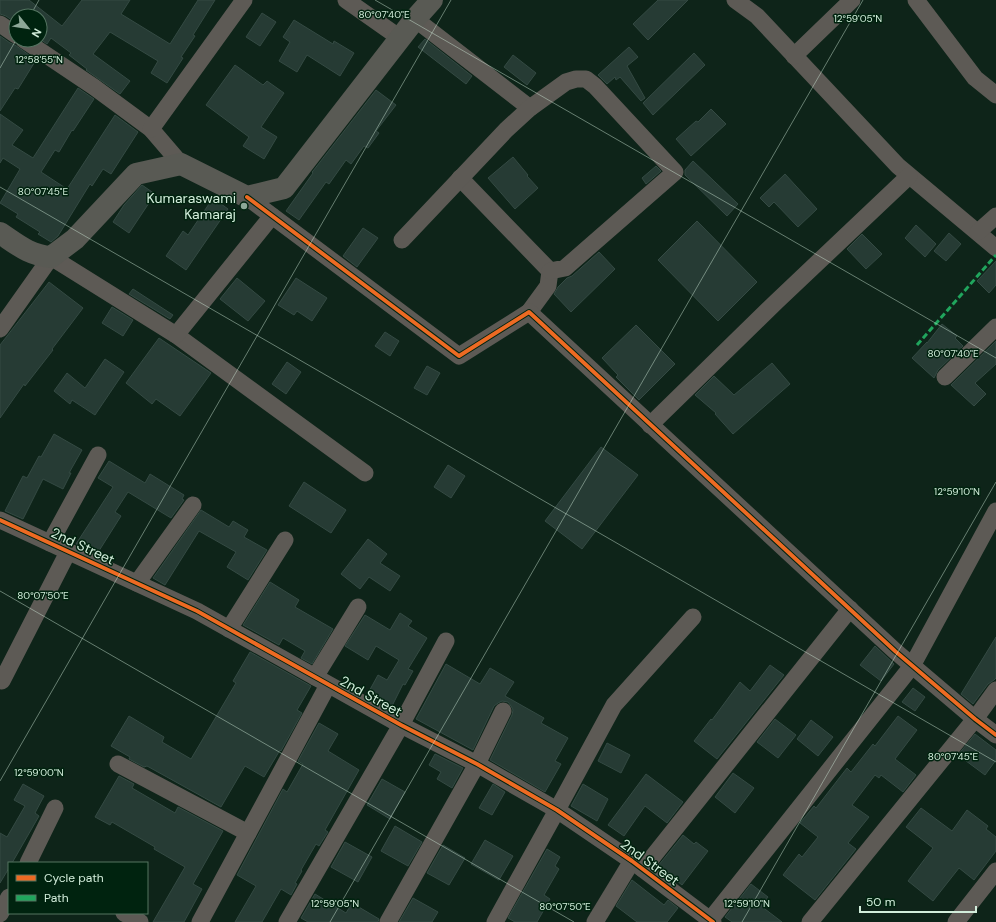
<svg xmlns="http://www.w3.org/2000/svg" width="996" height="922" viewBox="0 0 996 922" font-family="'DM Sans',sans-serif">
	<style>
		.building { fill: #263b34; stroke: #344a43 }
		.lines { fill: none; stroke-linecap: round; stroke-linejoin: round }
		.street { stroke: #5d5a55; stroke-width: 17 }
		.primary { stroke: #595a54; stroke-width: 22 }
		.quiet { stroke: #20a55d; stroke-width: 3; stroke-dasharray: 6 3; stroke-linecap: butt }
		.cycleway-casing { stroke: #00230f; stroke-width: 6 }
		.cycleway { stroke: #ed6a23; stroke-width: 4 }
		.ticks { fill: none; stroke: #d2eddb; stroke-width: 1; stroke-opacity: 0.45 }
		.poi-dot { fill: #8da797; stroke: #00230f; stroke-width: 1.5 }
		.labels { text-anchor: middle; stroke-width: 3; stroke-linejoin: round; paint-order: stroke }
		.poi-label { font-size: 14px; fill: #d2eddb; stroke: #00230f; text-anchor: end }
		.street-label { font-size: 14px; fill: #d2eddb; stroke: #00230f }
		.ticks-label { font-size: 10px; text-anchor: middle; fill: #d2eddb; stroke: #00230f; stroke-width: 3; stroke-linejoin: round; paint-order: stroke }
	</style>
	<rect width="100%" height="100%" fill="#0e2419"/>
	<!-- building -->
	<g class="building">
		<polygon points="0,0 29,0 62,26 82,0 130,0 121,14 170,44 198,0 215,0 193,35 195,36 181,57 183,58 167,83 151,73 158,61 110,32 93,54 130,81 120,94 86,70 87,69 69,55 71,53 51,38 47,44 40,39 40,16 16,16 16,23 6,16 0,14"/>
		<polygon points="658,0 688,0 648,40 633,24"/>
		<polygon points="262,13 276,22 260,46 246,37"/>
		<polygon points="294,20 333,44 334,41 354,53 340,76 307,55 297,72 279,61 290,42 283,37"/>
		<polygon points="0,36 10,43 15,45 36,60 18,89 15,88 0,111"/>
		<polygon points="425,39 472,76 466,84 418,47"/>
		<polygon points="629,47 638,57 627,66 645,98 641,101 620,77 616,80 615,77 607,84 598,75"/>
		<polygon points="694,53 705,65 653,115 643,103"/>
		<polygon points="513,55 536,73 527,85 504,67"/>
		<polygon points="235,65 263,85 267,81 284,93 261,127 277,137 264,159 243,146 249,137 206,105"/>
		<polygon points="78,88 94,99 73,131 72,130 59,152 55,150 41,172 67,189 115,115 138,132 111,174 103,169 92,186 90,184 58,236 51,242 38,234 40,232 16,217 18,214 0,203 20,169 3,158 0,163 0,114 23,130 12,145 33,158"/>
		<polygon points="376,90 396,105 376,131 379,133 368,148 364,146 351,164 346,160 329,184 326,182 299,220 286,211 313,173 312,172 313,171"/>
		<polygon points="711,109 726,124 691,156 676,139 696,121 698,122"/>
		<polygon points="513,157 528,175 527,176 538,188 515,209 488,178"/>
		<polygon points="693,161 738,204 727,216 685,175 685,170"/>
		<polygon points="656,166 661,171 646,184 642,178"/>
		<polygon points="785,174 817,209 798,227 774,202 769,207 760,198"/>
		<polygon points="142,185 155,194 129,233 113,222 124,205"/>
		<polygon points="213,198 228,209 186,270 166,256 183,231 188,235"/>
		<polygon points="697,221 757,282 718,321 658,260"/>
		<polygon points="916,225 936,244 925,257 905,238"/>
		<polygon points="363,228 378,238 357,267 343,256"/>
		<polygon points="949,233 961,244 946,261 934,251"/>
		<polygon points="862,234 882,254 866,269 847,249"/>
		<polygon points="599,252 615,269 571,312 554,294 558,287 567,278 572,276"/>
		<polygon points="996,261 996,285 989,293 977,281"/>
		<polygon points="237,278 265,301 248,321 220,299"/>
		<polygon points="296,278 327,298 312,321 297,311 294,315 278,305"/>
		<polygon points="49,282 83,308 52,349 53,350 25,386 24,384 0,418 0,345"/>
		<polygon points="133,289 173,315 170,319 129,294"/>
		<polygon points="112,307 133,320 123,336 102,323"/>
		<polygon points="942,324 957,336 955,338 963,346 938,370 934,378 912,358 927,342 927,343"/>
		<polygon points="636,325 675,364 639,400 616,377 618,375 602,358"/>
		<polygon points="385,332 399,341 390,356 375,346"/>
		<polygon points="159,338 211,373 180,416 156,399 152,404 126,383"/>
		<polygon points="996,341 996,364 975,383 986,394 974,406 951,385"/>
		<polygon points="105,359 124,372 95,415 72,400 70,404 54,391 67,373 85,388"/>
		<polygon points="287,362 301,372 286,394 272,384"/>
		<polygon points="772,363 790,384 733,434 715,414 716,413 695,395 714,376 734,395"/>
		<polygon points="427,366 440,373 427,395 414,388"/>
		<polygon points="54,434 82,450 69,473 71,473 63,489 43,479 23,519 5,511 23,476 27,478 39,456 41,457"/>
		<polygon points="601,447 638,475 582,549 545,521"/>
		<polygon points="109,461 145,483 150,474 184,495 182,499 184,500 171,518 128,492 115,512 121,516 97,554 76,544 113,487 98,478"/>
		<polygon points="448,465 465,476 451,498 434,487"/>
		<polygon points="304,482 346,510 331,533 289,506"/>
		<polygon points="201,510 229,527 233,521 248,530 244,537 267,550 248,580 227,567 236,552 199,531 165,585 153,578"/>
		<polygon points="368,539 387,554 380,563 400,576 390,591 369,577 360,589 341,574"/>
		<polygon points="270,582 299,600 295,607 333,629 312,664 301,658 305,651 283,638 279,645 243,625"/>
		<polygon points="400,613 412,621 408,626 427,638 408,669 413,671 405,685 403,684 391,708 367,695 378,675 387,680 399,660 376,646 368,660 345,646 365,615 390,630"/>
		<polygon points="996,637 996,678 994,680 988,684 973,704 961,694"/>
		<polygon points="875,646 894,664 881,681 860,665"/>
		<polygon points="250,652 311,686 297,710 302,713 281,751 280,750 264,777 245,766 221,807 147,766 144,767 129,759 130,757 111,746 129,716 164,737 162,742 191,759 236,683 233,681"/>
		<polygon points="446,664 480,684 490,668 514,682 505,696 544,718 541,723 568,738 555,761 561,764 545,792 490,760 512,715 513,710 511,706 508,702 502,701 498,703 494,706 473,750 416,719"/>
		<polygon points="770,665 784,675 717,759 694,741 711,719 712,720 740,682 750,691"/>
		<polygon points="913,688 925,697 915,711 902,702"/>
		<polygon points="898,716 917,730 895,759 916,775 903,792 881,775 879,778 875,775 852,805 869,817 848,843 856,849 815,900 783,875 799,854 802,857 818,837 800,823 814,806 816,808 847,768 851,772 873,744 875,746"/>
		<polygon points="775,719 796,735 778,758 757,742"/>
		<polygon points="811,720 833,737 818,756 797,739"/>
		<polygon points="319,723 338,734 328,751 359,770 325,830 328,832 319,846 316,844 301,870 302,871 295,883 297,884 291,895 281,889 262,922 235,922 256,886 237,875 283,789 287,792 303,764 298,761"/>
		<polygon points="975,734 996,750 996,760 985,775 958,755"/>
		<polygon points="607,743 630,755 621,773 598,761"/>
		<polygon points="435,754 463,768 452,788 437,779 441,772 429,765"/>
		<polygon points="733,773 754,788 735,813 715,797"/>
		<polygon points="646,774 683,802 667,823 645,806 624,836 608,825"/>
		<polygon points="119,776 134,784 132,788 175,813 178,807 223,831 193,884 202,889 184,922 153,922 185,867 154,849 155,847 112,822 110,825 95,817"/>
		<polygon points="382,779 405,792 390,819 367,805"/>
		<polygon points="23,784 44,796 35,813 39,816 12,863 9,863 9,868 0,883 0,833 7,837 25,806 14,800"/>
		<polygon points="493,784 505,792 492,815 479,808"/>
		<polygon points="583,784 608,799 597,821 571,806"/>
		<polygon points="921,808 952,831 967,810 988,826 986,829 996,837 996,851 974,880 959,868 933,901 908,881 933,848 906,827"/>
		<polygon points="395,826 422,842 408,866 381,851"/>
		<polygon points="683,835 694,844 696,842 708,851 682,885 658,866"/>
		<polygon points="485,840 513,856 499,880 471,864"/>
		<polygon points="345,842 372,857 358,882 331,867"/>
		<polygon points="443,845 465,858 449,885 427,873"/>
		<polygon points="547,849 560,857 555,866 559,869 544,895 550,899 537,922 515,922 508,918"/>
		<polygon points="632,880 664,905 668,900 678,908 667,922 637,922 616,906"/>
		<polygon points="751,884 768,897 761,906 782,922 732,922 725,917"/>
		<polygon points="315,894 346,913 352,903 379,919 378,922 308,922 301,918"/>
		<polygon points="413,898 438,912 432,922 399,922"/>
	</g>
	<g class="lines">
		<!-- street -->
		<g class="street">
			<polyline points="346,0 400,38"/>
			<polyline points="735,0 757,16 898,166 996,248"/>
			<polyline points="916,0 975,78 996,95"/>
			<polyline points="415,19 530,108"/>
			<polyline points="0,24 16,35"/>
			<polyline points="24,40 94,87 151,129 181,164"/>
			<polyline points="794,56 852,0"/>
			<polyline points="151,129 244,0"/>
			<polyline points="460,178 550,271 548,286 529,312"/>
			<polyline points="247,197 459,356 529,312 895,651 975,719 996,735"/>
			<polyline points="978,232 996,216"/>
			<polyline points="402,240 506,130 530,108 566,82 576,79 586,79 595,86 675,172 565,268 550,271"/>
			<polyline points="0,329 51,257 176,335 365,473"/>
			<polyline points="176,335 272,216"/>
			<polyline points="945,377 996,327"/>
			<polyline points="650,425 776,302 909,176"/>
			<polyline points="0,520 197,611 401,725 477,764 557,810 632,861 713,922"/>
			<polyline points="50,543 98,455"/>
			<polyline points="137,583 193,505"/>
			<polyline points="229,629 285,540"/>
			<polyline points="315,677 358,607"/>
			<polyline points="2,681 68,552"/>
			<polyline points="118,764 248,833"/>
			<polyline points="28,863 55,808"/>
			<polyline points="643,869 850,609"/>
			<polyline points="124,913 140,922"/>
			<polyline points="0,914 9,897"/>
			<polyline points="710,920 912,666 996,511"/>
			<polyline points="200,922 328,685"/>
			<polyline points="287,922 401,725 446,641"/>
			<polyline points="388,922 477,764 503,711"/>
			<polyline points="495,922 557,810 614,705 693,617"/>
			<polyline points="595,922 632,861"/>
			<polyline points="810,922 975,719 996,690"/>
			<polyline points="956,922 996,871"/>
		</g>
		<!-- primary -->
		<path class="primary" d="M0,233c18,12 29,22 51,24l24,-18 61,-65 45,-10 66,33 37,-9 131,-169 17,-19"/>
		<!-- quiet -->
		<polyline class="quiet" points="917,345 996,255"/>
		<!-- cycleway casing -->
		<g class="cycleway-casing">
			<g id="cycleway">
				<polyline points="247,197 459,356 529,312 895,651 975,719 996,735"/>
				<polyline points="0,520 197,611 401,725 477,764 557,810 632,861 713,922"/>
			</g>
		</g>
		<!-- cycleway -->
		<use href="#cycleway" class="cycleway"/>
	</g>
	<!-- ticks -->
	<path class="ticks" d="M375,0l621,358M30,16l9,-16M0,68l16,-28M0,187l996,575M0,591l574,331M0,781l451,-781M330,922l533,-922M742,922l254,-440"/>
	<!-- markers -->
	<circle class="poi-dot" cx="244" cy="206" r="4"/>
	<g class="labels">
		<!-- poi labels -->
		<g class="poi-label">
			<text x="236" y="203">Kumaraswami<tspan x="236" dy="16">Kamaraj</tspan></text>
		</g>
		<!-- street labels -->
		<g class="street-label">
			<text transform="translate(83 546) rotate(25)" y="5">2nd Street</text>
			<text transform="translate(371 696) rotate(29)" y="5">2nd Street</text>
			<text transform="translate(650 862) rotate(36)" y="5">2nd Street</text>
		</g>
	</g>
	<g class="ticks-label">
		<text x="384" y="18">80°07'40"E</text>
		<text x="858" y="22">12°59'05"N</text>
		<text x="39" y="63">12°58'55"N</text>
		<text x="43" y="195">80°07'45"E</text>
		<text x="953" y="357">80°07'40"E</text>
		<text x="957" y="495">12°59'10"N</text>
		<text x="43" y="599">80°07'50"E</text>
		<text x="953" y="760">80°07'45"E</text>
		<text x="39" y="776">12°59'00"N</text>
		<text x="335" y="907">12°59'05"N</text>
		<text x="747" y="907">12°59'10"N</text>
		<text x="565" y="910">80°07'50"E</text>
	</g>
	<!-- legend -->
	<rect x="8" y="862" width="140" height="52" fill="#00230f" stroke="#547461"/>
	<rect x="16" y="875" width="20" height="6" fill="#ed6a23" stroke="#547461"/>
	<text x="44" y="882" font-size="12" fill="#d2eddb">Cycle path</text>
	<rect x="16" y="895" width="20" height="6" fill="#20a55d" stroke="#547461"/>
	<text x="44" y="902" font-size="12" fill="#d2eddb">Path</text>
	<!-- north arrow -->
	<g transform="translate(28 28) rotate(120)"><circle r="19" fill="#00230f" stroke="#547461"/>
	<path d="M0-3L7 15L0 10L-7 15Z" fill="#8da797"/>
	<text y="-6" font-size="11" font-weight="bold" text-anchor="middle" fill="#d2eddb">N</text>
	</g>
	<!-- scale -->
	<path d="M860 906v6h116v-6" fill="none" stroke="#d2eddb" stroke-width="2"/>
	<text x="866" y="906" font-size="12" fill="#d2eddb" stroke="#00230f" stroke-width="3" paint-order="stroke">50 m</text>
</svg>
